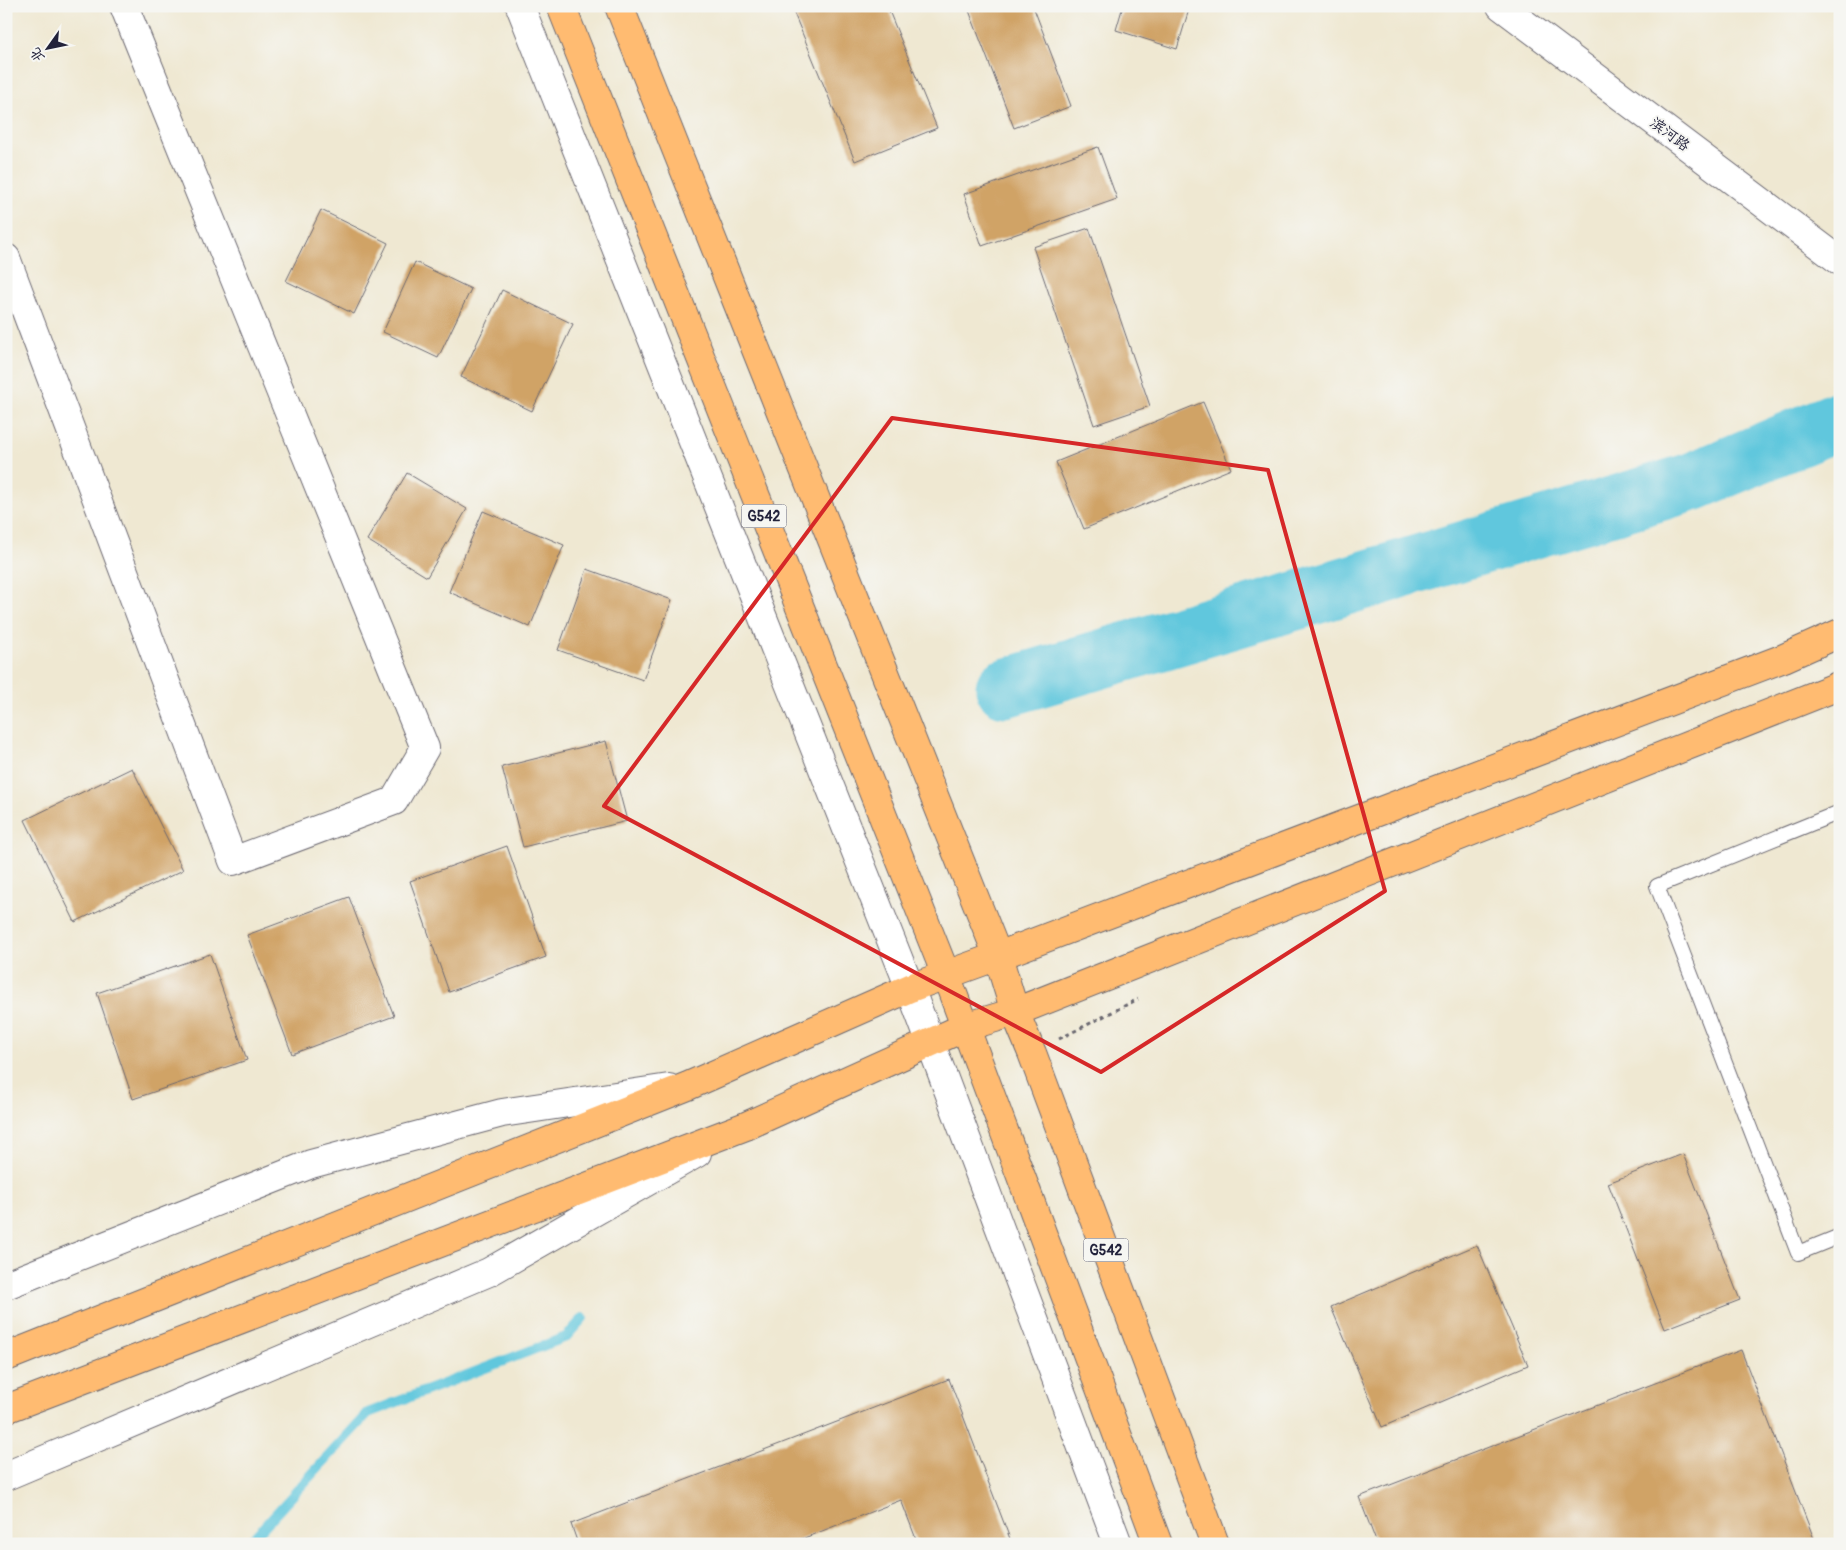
<svg xmlns="http://www.w3.org/2000/svg" width="1846" height="1550" viewBox="0 0 1846 1550" font-family="Pangolin,'LXGW WenKai TC',sans-serif">
	<style>
		.lines { fill: none; stroke-linecap: round; stroke-linejoin: round }
		.stream { stroke: #60c7dd; stroke-width: 10 }
		.river { stroke: #60c7dd; stroke-width: 59 }
		.building { fill: #d0a366 }
		.service-casing { stroke: #6a6770; stroke-width: 16 }
		.minor-casing { stroke: #6a6770; stroke-width: 30 }
		.tertiary-casing { stroke: #6a6770; stroke-width: 30 }
		.primary-casing { stroke: #6a6770; stroke-width: 30 }
		.trunk-casing { stroke: #6a6770; stroke-width: 30 }
		.path { stroke: #6a6770; stroke-width: 3; stroke-dasharray: 4 4; stroke-linecap: butt }
		.service { stroke: #fff; stroke-width: 14 }
		.minor { stroke: #fff; stroke-width: 28 }
		.tertiary { stroke: #fff; stroke-width: 28 }
		.primary { stroke: #ffbb71; stroke-width: 28 }
		.trunk { stroke: #ffbb71; stroke-width: 28 }
		.marked { fill: none; stroke: #d62828; stroke-width: 4; stroke-linejoin: round }
		.labels { text-anchor: middle; stroke-width: 4; stroke-linejoin: round; paint-order: stroke }
		.shield { fill: #f6f6f2; stroke: #626272; stroke-width: 1 }
		.shield-label { font-size: 14px; font-weight: bold; fill: #22223b }
		.street-label { font-size: 15px; fill: #22223b; stroke: #f6f6f2 }
	</style>
	<rect width="100%" height="100%" fill="#f6f6f2"/>
	<filter id="ink" filterUnits="userSpaceOnUse"><feTurbulence type="fractalNoise" baseFrequency=".02" numOctaves="2"/><feDisplacementMap in="SourceGraphic" scale="10" xChannelSelector="R" yChannelSelector="G"/><feConvolveMatrix kernelMatrix="1 2 1 2 8 2 1 2 1" color-interpolation-filters="sRGB"/></filter>
	<filter id="wash" filterUnits="userSpaceOnUse"><feTurbulence type="fractalNoise" baseFrequency=".0096" numOctaves="4" result="noise"/><feDisplacementMap in="SourceGraphic" scale="20" xChannelSelector="R" yChannelSelector="G"/><feGaussianBlur stdDeviation="1.12" result="paint"/><feColorMatrix in="noise" values="0 0 0 0 0 0 0 0 0 0 0 0 0 0 0 0 0 1.4 0 .05"/><feComposite in="paint" operator="in"/></filter>
	<g filter="url(#wash)">
		<rect width="100%" height="100%" fill="#efe8d2"/>
		<g class="lines">
			<!-- stream -->
			<polyline class="stream" points="248,1544 368,1413 566,1337 583,1318"/>
			<!-- river -->
			<polyline class="river" points="1005,688 1692,482 1840,420"/>
		</g>
		<g id="blocks">
			<!-- building -->
			<g class="building">
				<polygon points="791,6 887,6 937,128 855,161"/>
				<polygon points="973,6 1033,6 1071,106 1014,128 968,8"/>
				<polygon points="1123,6 1190,6 1177,49 1116,30"/>
				<polygon points="1098,147 1117,199 982,246 964,194"/>
				<polygon points="321,210 388,243 354,314 286,281"/>
				<polygon points="1089,228 1150,406 1094,425 1033,247"/>
				<polygon points="415,262 471,289 438,358 383,332"/>
				<polygon points="502,290 573,324 532,411 461,377"/>
				<polygon points="1203,402 1231,469 1084,529 1056,462"/>
				<polygon points="407,473 467,509 427,577 367,540"/>
				<polygon points="483,511 564,545 530,627 449,592"/>
				<polygon points="587,569 672,600 643,680 558,650"/>
				<polygon points="606,741 627,821 523,847 502,767"/>
				<polygon points="132,768 183,870 75,922 25,820"/>
				<polygon points="507,846 546,957 449,992 410,881"/>
				<polygon points="349,897 394,1016 292,1054 247,935"/>
				<polygon points="210,954 247,1060 133,1099 97,993"/>
				<polygon points="1683,1154 1740,1300 1665,1329 1608,1183"/>
				<polygon points="1477,1245 1528,1365 1382,1427 1331,1307"/>
				<polygon points="1741,1350 1816,1544 1377,1544 1359,1497"/>
				<polygon points="949,1379 1012,1544 918,1544 901,1500 789,1544 578,1544 571,1524"/>
			</g>
		</g>
	</g>
	<g filter="url(#ink)">
		<use href="#blocks" fill-opacity="0" stroke="#6a6770" stroke-width="1"/>
		<g class="lines">
			<!-- service casing -->
			<g class="service-casing">
				<polyline id="service" points="1840,812 1657,886 1798,1253 1840,1236"/>
			</g>
			<!-- minor casing -->
			<g class="minor-casing">
				<polyline id="minor" points="6,258 233,861 394,801 425,748 124,6"/>
			</g>
			<!-- tertiary casing -->
			<g class="tertiary-casing">
				<g id="tertiary">
					<polyline points="520,6 910,988 1118,1544"/>
					<polyline points="1501,6 1840,261"/>
					<polyline points="6,1285 311,1164 502,1113 669,1088"/>
					<polyline points="6,1476 489,1272 697,1153"/>
				</g>
			</g>
			<!-- primary casing -->
			<g class="primary-casing">
				<g id="primary">
					<polyline points="6,1357 688,1086 910,988 998,956 1784,658 1840,633"/>
					<polyline points="6,1409 746,1126 965,1027 1015,1012 1831,689 1840,685"/>
				</g>
			</g>
			<!-- trunk casing -->
			<g class="trunk-casing">
				<g id="trunk">
					<polyline points="561,6 946,975 1158,1544"/>
					<polyline points="619,6 998,956 1015,1012 1032,1053 1215,1544"/>
				</g>
			</g>
			<!-- path -->
			<polyline class="path" points="1059,1039 1138,999"/>
			<!-- service -->
			<use href="#service" class="service"/>
			<!-- minor -->
			<use href="#minor" class="minor"/>
			<!-- tertiary -->
			<use href="#tertiary" class="tertiary"/>
			<!-- primary -->
			<use href="#primary" class="primary"/>
			<!-- trunk -->
			<use href="#trunk" class="trunk"/>
		</g>
	</g>
	<!-- marked area -->
	<path class="marked" d="M892,418l376,52 117,421 -284,181 -497,-266z"/>
	<g class="labels">
		<!-- shield labels -->
		<g class="shield">
			<rect x="741.5" y="504.5" width="45" height="23" rx="4"/>
			<rect x="1083.5" y="1238.5" width="45" height="23" rx="4"/>
		</g>
		<g class="shield-label">
			<text x="764" y="521">G542</text>
			<text x="1106" y="1255">G542</text>
		</g>
		<!-- street labels -->
		<g class="street-label">
			<text transform="translate(1670 134) rotate(37)" y="5">滨河路</text>
		</g>
	</g>
	<!-- margin -->
	<rect width="1846" height="1550" fill="none" stroke="#f6f6f2" stroke-width="25"/>
	<!-- north arrow -->
	<g transform="translate(48 48) rotate(237)" stroke="#f6f6f2" stroke-width="4" paint-order="stroke">
	<path d="M0-4L9 19L0 12L-9 19Z" fill="#22223b"/>
	<text y="-8" font-size="14" font-weight="bold" text-anchor="middle" fill="#22223b">北</text>
	</g>
</svg>
